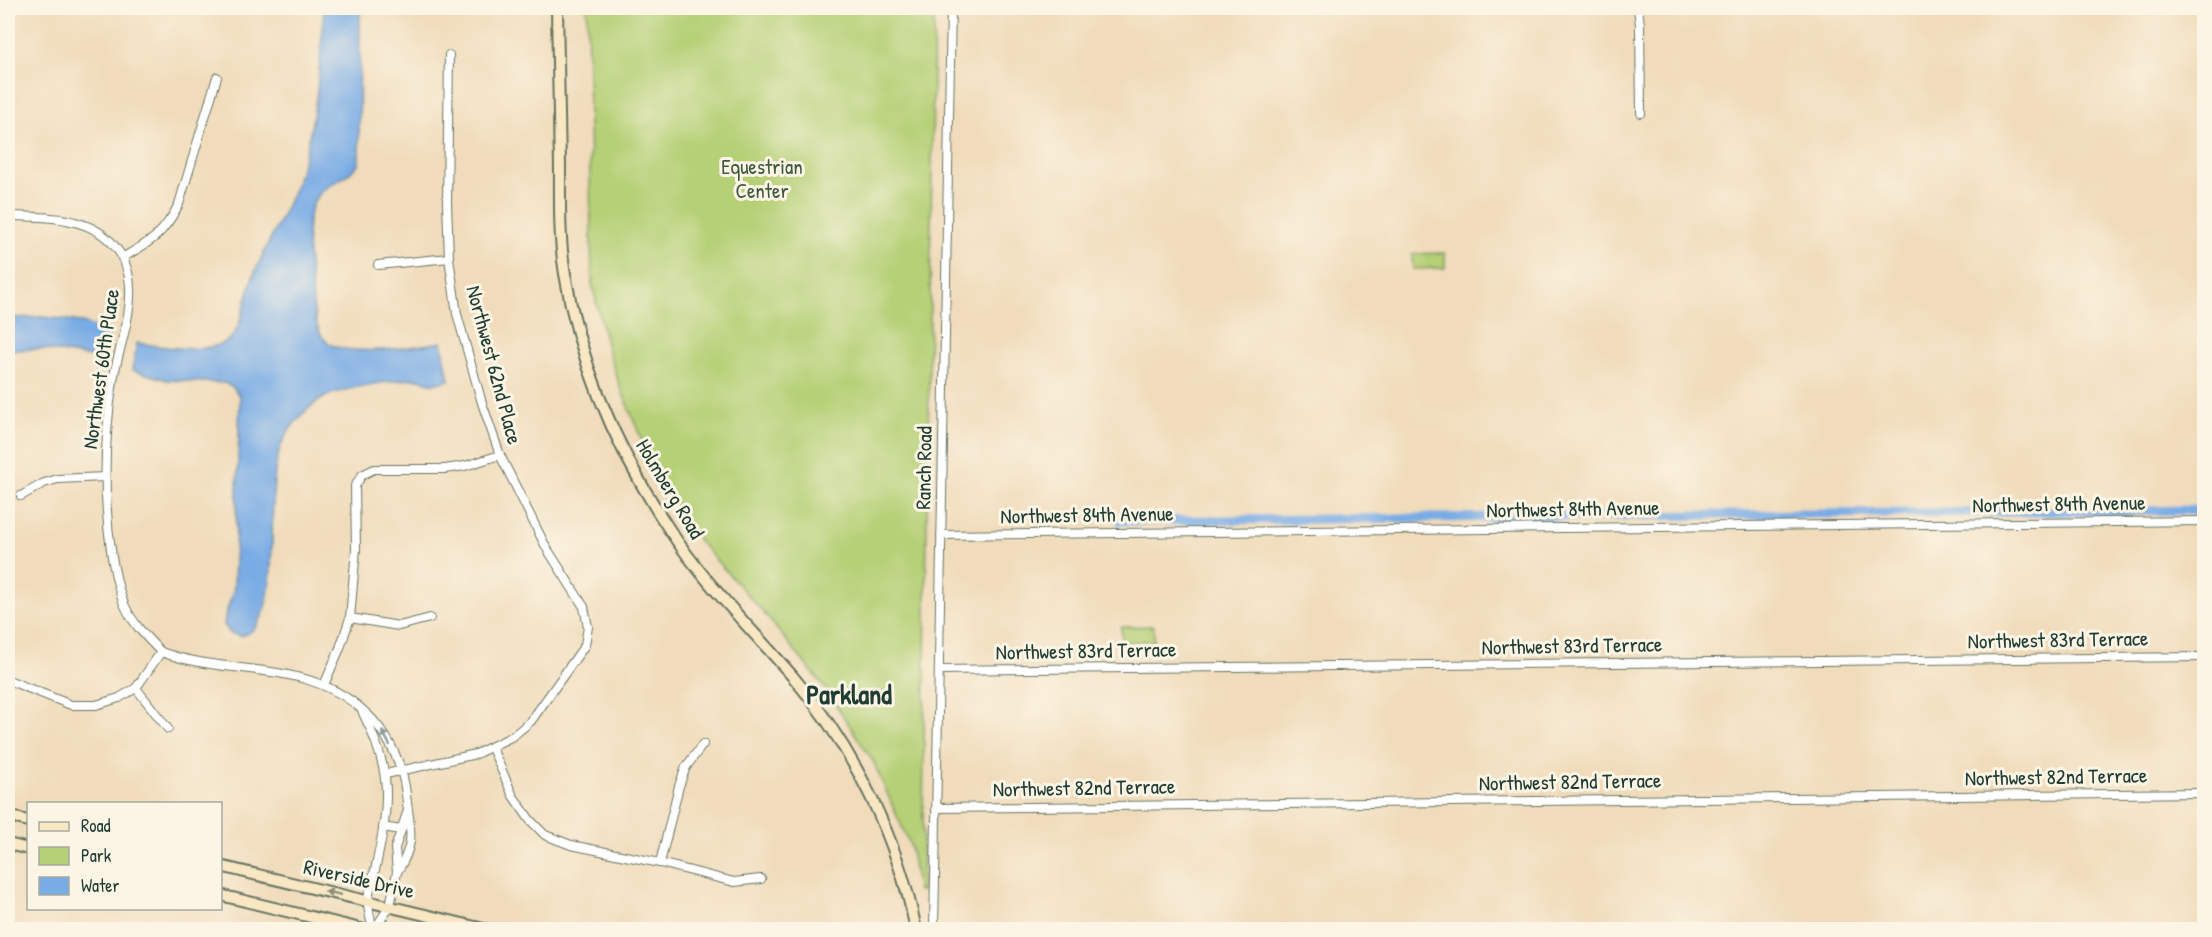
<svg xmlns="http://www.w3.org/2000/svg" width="2212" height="937" viewBox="0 0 2212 937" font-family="'Patrick Hand',sans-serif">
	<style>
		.green { fill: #b5d076; stroke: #6a8655; stroke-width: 1.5 }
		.water { fill: #79ace5; stroke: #4c748c; stroke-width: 1.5 }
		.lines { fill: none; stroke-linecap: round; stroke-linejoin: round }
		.canal { stroke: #79ace5; stroke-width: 9 }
		.street-casing { stroke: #687463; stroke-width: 10 }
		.secondary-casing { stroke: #687463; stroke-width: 14 }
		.street { stroke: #fff; stroke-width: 8 }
		.secondary { stroke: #f9e7c3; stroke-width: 10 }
		.oneway { fill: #8f9e9a }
		.oneway2 { fill: #8c927c }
		.labels { text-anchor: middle; stroke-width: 6; stroke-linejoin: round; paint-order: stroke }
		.park-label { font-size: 21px; fill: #3d5a41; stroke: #fcf5e5 }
		.street-label { font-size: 21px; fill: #1f3d34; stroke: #fcf5e5 }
		.district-label { font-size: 27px; font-weight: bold; fill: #1f3d34; stroke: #fcf5e5 }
	</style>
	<rect width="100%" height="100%" fill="#fcf5e5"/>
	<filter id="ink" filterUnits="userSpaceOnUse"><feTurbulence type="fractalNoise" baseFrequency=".0167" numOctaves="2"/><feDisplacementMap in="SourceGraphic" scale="12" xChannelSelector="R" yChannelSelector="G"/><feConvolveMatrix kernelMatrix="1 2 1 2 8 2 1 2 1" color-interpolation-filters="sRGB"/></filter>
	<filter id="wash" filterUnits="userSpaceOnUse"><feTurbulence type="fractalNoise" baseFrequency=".008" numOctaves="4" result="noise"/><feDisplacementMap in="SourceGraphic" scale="24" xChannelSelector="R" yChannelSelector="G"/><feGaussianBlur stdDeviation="1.35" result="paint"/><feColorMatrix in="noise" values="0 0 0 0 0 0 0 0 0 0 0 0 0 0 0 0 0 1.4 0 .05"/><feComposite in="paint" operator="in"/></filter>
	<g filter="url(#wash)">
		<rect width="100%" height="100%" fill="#f0dbba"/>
		<!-- green -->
		<g class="green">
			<polygon points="587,8 934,8 922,891 918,891 910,845 873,761 822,684 763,612 698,540 668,493 649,458 619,384 607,347 592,284"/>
			<polygon points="1445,253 1445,268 1413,269 1412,254"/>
			<polygon points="1154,626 1154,641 1122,642 1121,627"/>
		</g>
		<!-- water -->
		<g class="water">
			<path d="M324,8h36l-1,155c-14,21 -38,17 -48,46 -7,20 -2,53 0,73 2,16 2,46 14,58 18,20 92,6 117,2l7,38c-7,2 -14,5 -22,2 -5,-1 -3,-2 -8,-3 -18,-1 -79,10 -94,18 -18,10 -34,27 -43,46 -20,47 3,155 -29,187 -3,3 -9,5 -12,6l-11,-3 -6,-8c1,-14 7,-24 10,-37l6,-191 -7,-10 -9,-4 -57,-3 -35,-10 5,-27c25,3 67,12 90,-2 16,-10 19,-49 27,-67 12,-29 29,-57 41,-87 21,-58 25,-118 29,-179z"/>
			<path d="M42,317c21,2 51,4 67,20l-5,20 -3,2 -58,-10 -35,1v-32z"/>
		</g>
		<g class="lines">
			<!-- canal -->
			<polyline class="canal" points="1120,521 2204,510"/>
		</g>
	</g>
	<g filter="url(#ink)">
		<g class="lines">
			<!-- street casing -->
			<g class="street-casing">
				<g id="street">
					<polyline points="1638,8 1640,25 1641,113"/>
					<path d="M8,216c34,1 77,-1 103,26 38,39 9,94 2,139 -9,57 -10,119 -1,176 3,16 6,34 13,49 8,18 22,32 36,46"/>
					<path d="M122,258c30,-17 41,-23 57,-54l38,-127"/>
					<polyline points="378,265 449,258"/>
					<polyline points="21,496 44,483 58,479 105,477"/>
					<polyline points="941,535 2204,521"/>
					<polyline points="350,618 399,626 430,618"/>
					<polyline points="939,670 2204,657"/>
					<path d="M8,680l63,25h25l23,-7 17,-10 25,-36c75,27 152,4 212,68 18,20 30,47 33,74 3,33 12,47 -9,78"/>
					<polyline points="324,685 340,648 350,618 356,549 355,486 362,475 374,469 445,469 465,466 500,455"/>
					<polyline points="136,688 168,729"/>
					<path d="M363,713c29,58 27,87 14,148 -2,13 -9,28 -9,41 0,9 3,19 5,28"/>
					<polyline points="492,748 513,796 530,820 545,835 571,845 660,863 734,882 761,879"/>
					<polyline points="386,774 476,754 513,736 531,721 585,645 588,627 584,607 546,547 500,455 482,403 457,314 449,258 447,202 449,55"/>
					<polyline points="937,808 2204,793"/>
					<polyline points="383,827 401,830"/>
					<polyline points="660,863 679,786 686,767 703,744"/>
					<polyline points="374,930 390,906 397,872 395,848 407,813"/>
					<polyline points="934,930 951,8"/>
				</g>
			</g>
			<!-- secondary casing -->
			<g class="secondary-casing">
				<g id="secondary">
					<path d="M557,8c1,53 2,106 3,159 0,35 -1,72 5,107 15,91 53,178 104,255 35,54 83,100 125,149 60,71 104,161 122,252"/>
					<polyline points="8,816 28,821"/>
					<polyline points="8,844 28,849"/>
					<polyline points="220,866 488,930"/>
					<polyline points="220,895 365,930"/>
				</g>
			</g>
			<!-- street -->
			<use href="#street" class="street"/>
			<!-- secondary -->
			<use href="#secondary" class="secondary"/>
		</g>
		<!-- one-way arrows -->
		<defs><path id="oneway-solid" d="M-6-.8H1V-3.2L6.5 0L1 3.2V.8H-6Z" transform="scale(1.5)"/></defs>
		<use class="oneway" href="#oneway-solid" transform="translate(386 738) rotate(-119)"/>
		<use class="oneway2" href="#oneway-solid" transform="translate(333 893) rotate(-167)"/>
	</g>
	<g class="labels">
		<!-- park labels -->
		<g class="park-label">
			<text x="762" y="174">Equestrian<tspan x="762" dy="24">Center</tspan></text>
		</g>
		<!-- street labels -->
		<g class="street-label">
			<text transform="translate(494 365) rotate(75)" y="7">Northwest 62nd Place</text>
			<text transform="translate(101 369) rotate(-82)" y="7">Northwest 60th Place</text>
			<text transform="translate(924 468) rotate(-89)" y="7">Ranch Road</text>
			<text transform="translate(670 489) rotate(59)" y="7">Holmberg Road</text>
			<text transform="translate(2059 504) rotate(-1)" y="7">Northwest 84th Avenue</text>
			<text transform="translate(1573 509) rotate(-1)" y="7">Northwest 84th Avenue</text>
			<text transform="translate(1087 515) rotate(-1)" y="7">Northwest 84th Avenue</text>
			<text transform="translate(2058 640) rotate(-1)" y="7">Northwest 83rd Terrace</text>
			<text transform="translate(1572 646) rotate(-1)" y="7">Northwest 83rd Terrace</text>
			<text transform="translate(1086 651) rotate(-1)" y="7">Northwest 83rd Terrace</text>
			<text transform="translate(2056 777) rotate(-1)" y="7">Northwest 82nd Terrace</text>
			<text transform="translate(1570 782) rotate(-1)" y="7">Northwest 82nd Terrace</text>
			<text transform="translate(1084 788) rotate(-1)" y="7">Northwest 82nd Terrace</text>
			<text transform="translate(359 879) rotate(13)" y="7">Riverside Drive</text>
		</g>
		<!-- district labels -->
		<g class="district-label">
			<text x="849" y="704">Parkland</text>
		</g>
	</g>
	<!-- margin -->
	<rect width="2212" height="937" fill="none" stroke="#fcf5e5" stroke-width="30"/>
	<!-- legend -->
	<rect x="27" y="802" width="195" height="108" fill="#fcf5e5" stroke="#a4ab9e" stroke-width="1.5"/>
	<rect x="39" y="822" width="30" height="9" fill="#f9e7c3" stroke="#a4ab9e" stroke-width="1.5"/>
	<text x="81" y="832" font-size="18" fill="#1f3d34">Road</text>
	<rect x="39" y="847" width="30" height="18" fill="#b5d076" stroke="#a4ab9e" stroke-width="1.5"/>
	<text x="81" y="862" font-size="18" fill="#1f3d34">Park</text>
	<rect x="39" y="877" width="30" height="18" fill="#79ace5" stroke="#a4ab9e" stroke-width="1.5"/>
	<text x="81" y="892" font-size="18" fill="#1f3d34">Water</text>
</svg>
